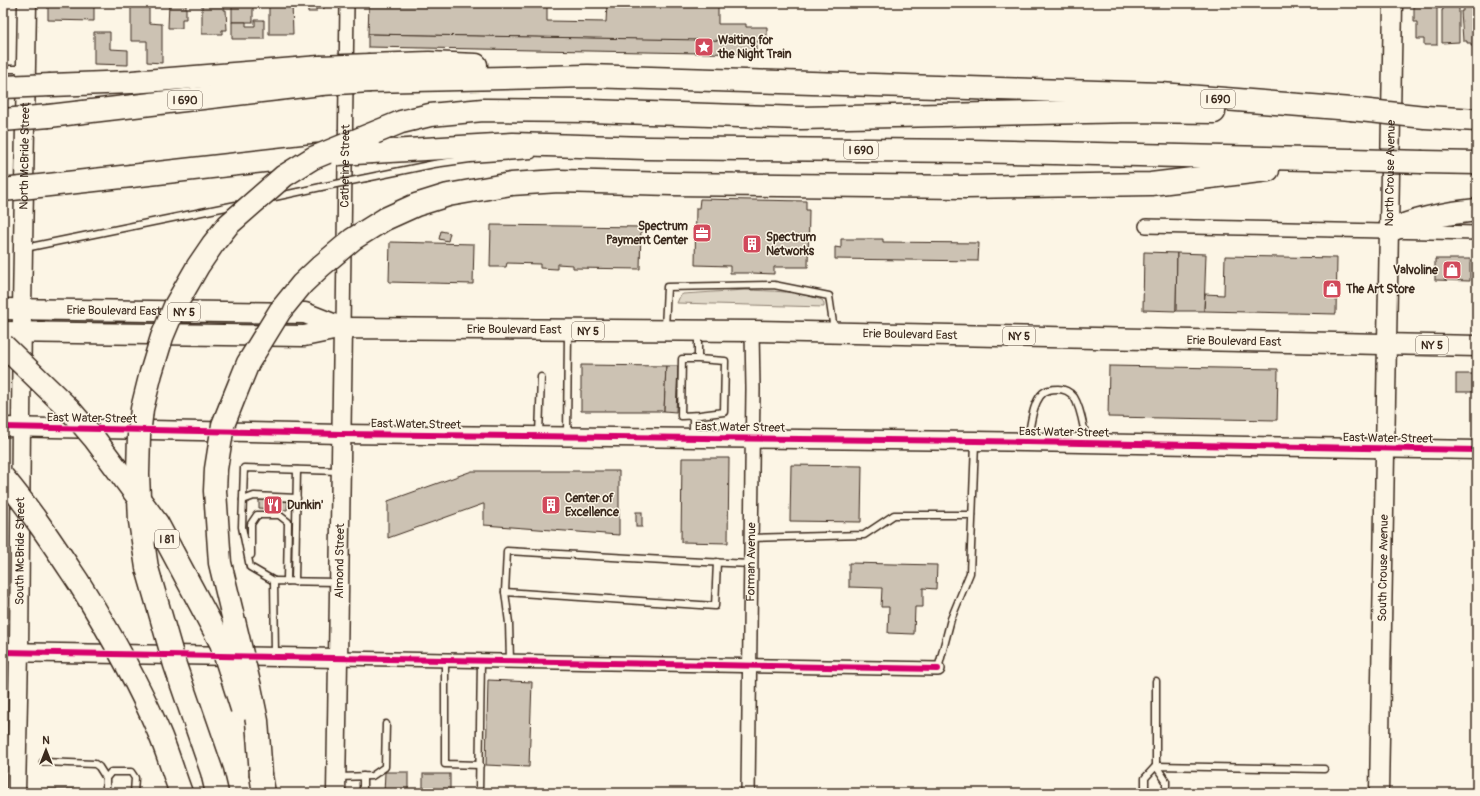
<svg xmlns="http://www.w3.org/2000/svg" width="1480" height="796" viewBox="0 0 1480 796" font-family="Pangolin,sans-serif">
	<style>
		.green { fill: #e0d8c8; stroke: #8e8173 }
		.building { fill: #ccc2b3; stroke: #3b2a1e }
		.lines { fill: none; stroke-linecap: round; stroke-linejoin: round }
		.lane-casing { stroke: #3b2a1e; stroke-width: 9 }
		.street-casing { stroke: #3b2a1e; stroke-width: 16 }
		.secondary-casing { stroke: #3b2a1e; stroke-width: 21 }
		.primary-casing { stroke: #3b2a1e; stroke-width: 23 }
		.highway-casing { stroke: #3b2a1e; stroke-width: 25 }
		.lane { stroke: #fcf5e5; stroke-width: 6 }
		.street { stroke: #fcf5e5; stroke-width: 13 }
		.secondary { stroke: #fcf5e5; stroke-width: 18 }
		.primary { stroke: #fcf5e5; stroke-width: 20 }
		.highway { stroke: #fcf5e5; stroke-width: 22 }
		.lane-bridge-casing { stroke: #3b2a1e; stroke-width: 9; stroke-linecap: butt }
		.highway-bridge-casing { stroke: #3b2a1e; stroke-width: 25; stroke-linecap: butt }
		.lane-bridge { stroke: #fcf5e5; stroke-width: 6 }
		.highway-bridge { stroke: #fcf5e5; stroke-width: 22 }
		.cycleway-casing { stroke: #fcf5e5; stroke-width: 8 }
		.cycleway { stroke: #d6006c; stroke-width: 6 }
		.labels { text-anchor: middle; stroke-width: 3; stroke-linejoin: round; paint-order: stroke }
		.shield { fill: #fcf5e5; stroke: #75675a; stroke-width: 1 }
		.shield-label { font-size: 11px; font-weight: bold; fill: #3b2a1e }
		.poi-label { font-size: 12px; font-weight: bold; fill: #3b2a1e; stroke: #fcf5e5; text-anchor: start }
		.street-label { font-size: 12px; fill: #3b2a1e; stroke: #fcf5e5 }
	</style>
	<rect width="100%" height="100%" fill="#fcf5e5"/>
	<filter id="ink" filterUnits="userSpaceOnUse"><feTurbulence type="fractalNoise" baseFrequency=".025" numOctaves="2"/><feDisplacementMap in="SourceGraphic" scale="8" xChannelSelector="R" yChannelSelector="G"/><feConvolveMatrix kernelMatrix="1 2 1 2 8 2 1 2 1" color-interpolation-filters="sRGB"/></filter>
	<g filter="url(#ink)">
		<!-- green -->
		<path class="green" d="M745,290c26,1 53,1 77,10l2,3v4l-147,-4 3,-7 3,-2z"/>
		<!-- building -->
		<g class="building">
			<polygon points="48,3 94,3 94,21 48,20"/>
			<polygon points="131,3 149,3 149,23 162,24 162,63 147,62 147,41 131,41"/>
			<polygon points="169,3 186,3 186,19 182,19 182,28 168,28"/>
			<polygon points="202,3 224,3 224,10 226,10 227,30 222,30 222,34 202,34"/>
			<rect x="232" y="3" width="21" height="19"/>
			<polygon points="269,3 292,3 293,34 269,34"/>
			<polygon points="299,3 324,3 324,9 316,9 316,12 308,12 308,9 299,9"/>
			<polygon points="369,3 547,3 547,21 606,22 607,3 718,3 718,24 746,24 746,27 767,27 767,42 368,34"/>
			<polygon points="1414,3 1433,3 1433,8 1437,8 1437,45 1424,45 1424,39 1417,39 1417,22 1414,22"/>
			<polygon points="1443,3 1459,3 1459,42 1442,43 1442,10 1443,10"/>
			<polygon points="1463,3 1477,3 1477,46 1471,46 1471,43 1467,43 1467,41 1463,41 1461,11 1463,11"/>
			<polygon points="255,20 264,20 264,39 232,39 232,22 246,22 246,26 255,26"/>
			<polygon points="94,32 110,32 110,49 128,50 128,65 94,64"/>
			<polygon points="368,34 756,41 756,54 368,47"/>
			<polygon points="700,199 806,201 806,210 809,210 808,267 774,267 774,274 752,273 730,273 730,266 695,265 696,208 699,208"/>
			<polygon points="491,225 641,227 640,269 573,268 573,265 557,264 557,269 540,268 540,264 507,263 506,267 490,267"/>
			<polygon points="441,231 450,233 448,241 439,239"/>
			<polygon points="841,239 883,239 883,242 979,243 978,261 835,259 835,247 841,248"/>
			<polygon points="390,242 474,244 473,284 389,282"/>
			<polygon points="1144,252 1177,253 1176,311 1143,310"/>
			<polygon points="1177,253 1206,254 1204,311 1176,311"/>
			<polygon points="1225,256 1337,258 1336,314 1204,311 1205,294 1224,295"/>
			<polygon points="1435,259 1470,259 1470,281 1435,280"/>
			<polygon points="581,365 666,366 664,411 581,411"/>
			<polygon points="666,366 678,366 676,412 664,411"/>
			<polygon points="1109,366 1278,369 1277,420 1108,417"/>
			<rect x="1456" y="374" width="21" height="18"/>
			<polygon points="682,458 729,458 728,543 681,542"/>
			<polygon points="791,465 862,466 861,522 790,521"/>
			<polygon points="472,471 619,471 619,535 484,525 484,504 483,504 388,538 388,501"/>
			<polygon points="259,499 288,501 287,510 259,508"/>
			<rect x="636" y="512" width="6" height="15"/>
			<polygon points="849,563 937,565 936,589 923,588 923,607 915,607 914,634 888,633 889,607 881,607 882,588 849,587"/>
			<polygon points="488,680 532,682 529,767 486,765"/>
			<polygon points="385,772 408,772 408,793 384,793"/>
			<rect x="423" y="774" width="27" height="19"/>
			<rect x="36" y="789" width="49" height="4"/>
		</g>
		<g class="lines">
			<!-- lane casing -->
			<g class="lane-casing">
				<g id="lane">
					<polyline points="3,69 23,69"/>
					<polyline points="366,178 434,164 470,159 532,155"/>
					<polyline points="270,198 321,187"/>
					<polyline points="25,248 241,204"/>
					<polyline points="665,328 667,287 774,285 829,296 834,330"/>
					<polyline points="698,333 698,359 725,361 724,412 700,415 681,416 682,359 698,359"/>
					<polyline points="539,435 541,377"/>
					<polyline points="567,435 568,332"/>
					<polyline points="693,436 693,416"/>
					<path d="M1028,441c2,-13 5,-48 21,-51 3,-1 6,-1 9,-1 6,0 12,3 16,8 8,13 9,31 13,45"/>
					<polyline points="243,500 254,496 297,498"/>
					<polyline points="751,538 864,535 894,515 972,515"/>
					<polyline points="251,555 251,524 257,515 279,515 288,522 287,581"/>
					<polyline points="274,581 250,567 242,527 244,468 339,471"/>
					<polyline points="295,582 297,470"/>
					<polyline points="505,592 715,606 717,562"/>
					<polyline points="275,654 274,581 338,582"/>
					<polyline points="445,660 445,764 480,765"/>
					<polyline points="510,661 509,623 505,592 507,551 682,561 751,564"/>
					<polyline points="938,669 951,619 970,573 975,443"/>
					<polyline points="1156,681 1156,766 1166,781 1166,793"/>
					<polyline points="43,762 95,764 99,767 106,778"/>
					<polyline points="363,776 363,793"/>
					<polyline points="338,777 372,776 385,767 386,724"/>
					<polyline points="106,793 106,778 111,772 131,772 135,778 134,793"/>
					<polyline points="479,793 481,661"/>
					<polyline points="1145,793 1145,778 1156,766 1324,769"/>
				</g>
			</g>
			<!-- street casing -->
			<g class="street-casing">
				<g id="street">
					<polyline points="1146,226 1477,233"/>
					<path id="s1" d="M343,328l4,-325"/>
					<polyline points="339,658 938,669"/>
					<path id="s2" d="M748,793l5,-404 -1,-58"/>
				</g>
			</g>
			<!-- secondary casing -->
			<g class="secondary-casing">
				<g id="secondary">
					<polyline points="3,427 341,434 975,441 1477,450"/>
					<polyline points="3,652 339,658"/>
					<path id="s3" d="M16,793l3,-141 3,-343 5,-306"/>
					<path id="s4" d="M336,793l7,-465"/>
					<path id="s5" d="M1379,793l14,-790"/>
				</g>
			</g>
			<!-- primary casing -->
			<g class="primary-casing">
				<g id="primary">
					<path id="s6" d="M3,309l302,4 38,15"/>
					<path id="s7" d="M3,332l301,4 39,-8 409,3 725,15"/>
				</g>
			</g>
			<!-- highway casing -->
			<g class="highway-casing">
				<g id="highway">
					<polyline points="370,65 429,63 476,65"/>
					<polyline points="370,81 588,76 1161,94 1351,109"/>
					<polyline points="51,85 132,82 320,67"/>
					<polyline points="590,111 801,118 1135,111 1214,112"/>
					<polyline points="49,116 321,84"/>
					<polyline points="1425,117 1477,120"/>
					<polyline points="372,152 513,144 647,148 970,151 1351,160"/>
					<polyline points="1423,162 1477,163"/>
					<polyline points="131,176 317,155"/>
					<polyline points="511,184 559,181 672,184 966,187 1151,184 1268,170"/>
					<path d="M1389,231c29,-13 57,-18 88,-21"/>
					<polyline points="261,775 264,793"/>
				</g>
			</g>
			<!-- lane -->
			<use href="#lane" class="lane"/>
			<!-- street -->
			<use href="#street" class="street"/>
			<!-- secondary -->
			<use href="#secondary" class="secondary"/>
			<!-- primary -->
			<use href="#primary" class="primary"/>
			<!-- highway -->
			<use href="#highway" class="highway"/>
			<!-- lane-bridge casing -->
			<g class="lane-bridge-casing">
				<polyline id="lane-bridge" points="321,187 366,178"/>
			</g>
			<!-- highway-bridge casing -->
			<g class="highway-bridge-casing">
				<g id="highway-bridge">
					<polyline points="320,67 370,65"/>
					<polyline points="321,84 370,81"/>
					<polyline points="3,87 51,85"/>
					<polyline points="1351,109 1425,117"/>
					<polyline points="3,120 49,116"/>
					<polyline points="338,154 372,152"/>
					<polyline points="1351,160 1423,162"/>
					<polyline points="3,190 131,176"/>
					<polyline points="3,345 70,410 94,438 157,523 221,643 242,709"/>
					<path d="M3,477c28,33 52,70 76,106 30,48 57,95 79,147 9,20 15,42 23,63"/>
					<polyline points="261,775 257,721 250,687 220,563 215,491 216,469 223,425 235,395 248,363 280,311 302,284 321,266 353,239 385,219 416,205 448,195 511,184"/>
					<polyline points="217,793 212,772 175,665 147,568 140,521 138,474 139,435 142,409 151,373 162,337 175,306 198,266 213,244 228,225 284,176 313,158 401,122 430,115 483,110 590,111"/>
				</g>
			</g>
			<!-- lane-bridge -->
			<use href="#lane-bridge" class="lane-bridge"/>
			<!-- highway-bridge -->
			<use href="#highway-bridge" class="highway-bridge"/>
			<!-- cycleway casing -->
			<g class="cycleway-casing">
				<g id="cycleway">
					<polyline points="3,427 341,434 975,441 1477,450"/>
					<polyline points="3,652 938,669"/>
				</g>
			</g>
			<!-- cycleway -->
			<use href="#cycleway" class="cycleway"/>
		</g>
	</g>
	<!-- icons -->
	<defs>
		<g id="sight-square" transform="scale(1)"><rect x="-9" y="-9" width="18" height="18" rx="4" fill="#d1495b" stroke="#fcf5e5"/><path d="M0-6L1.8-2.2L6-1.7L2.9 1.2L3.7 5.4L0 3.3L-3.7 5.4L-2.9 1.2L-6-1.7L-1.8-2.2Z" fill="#fff"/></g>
		<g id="office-square" transform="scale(1)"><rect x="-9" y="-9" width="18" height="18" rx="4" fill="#d1495b" stroke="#fcf5e5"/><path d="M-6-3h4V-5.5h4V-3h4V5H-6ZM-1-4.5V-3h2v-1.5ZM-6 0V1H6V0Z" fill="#fff"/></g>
		<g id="building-square" transform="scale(1)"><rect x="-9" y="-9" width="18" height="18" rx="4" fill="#d1495b" stroke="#fcf5e5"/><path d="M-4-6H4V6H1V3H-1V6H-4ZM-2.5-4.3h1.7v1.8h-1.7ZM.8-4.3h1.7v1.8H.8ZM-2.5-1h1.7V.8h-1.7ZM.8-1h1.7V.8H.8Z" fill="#fff"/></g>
		<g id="shop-square" transform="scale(1)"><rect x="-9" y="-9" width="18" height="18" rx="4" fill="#d1495b" stroke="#fcf5e5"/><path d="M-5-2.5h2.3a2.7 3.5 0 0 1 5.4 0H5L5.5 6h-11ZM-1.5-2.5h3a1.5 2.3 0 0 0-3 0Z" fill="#fff"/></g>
		<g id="restaurant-square" transform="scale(1)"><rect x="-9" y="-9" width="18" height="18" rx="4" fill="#d1495b" stroke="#fcf5e5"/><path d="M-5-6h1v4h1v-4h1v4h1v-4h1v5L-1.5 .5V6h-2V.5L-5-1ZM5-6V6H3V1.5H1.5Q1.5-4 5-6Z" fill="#fff"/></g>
	</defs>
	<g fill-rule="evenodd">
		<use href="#sight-square" x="704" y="47"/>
		<use href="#office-square" x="702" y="233"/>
		<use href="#building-square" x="752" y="244"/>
		<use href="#shop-square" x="1452" y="270"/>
		<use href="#shop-square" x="1332" y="289"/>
		<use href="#restaurant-square" x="273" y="505"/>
		<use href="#building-square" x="551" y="505"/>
	</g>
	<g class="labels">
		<!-- shield labels -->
		<g class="shield">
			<rect x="1201" y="90" width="34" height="18" rx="3"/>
			<rect x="168" y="91" width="34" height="18" rx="3"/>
			<rect x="844" y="141" width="34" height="18" rx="3"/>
			<rect x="168" y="303" width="32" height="18" rx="3"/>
			<rect x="572" y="322" width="32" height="18" rx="3"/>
			<rect x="1003" y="327" width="32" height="18" rx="3"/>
			<rect x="1416" y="336" width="32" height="18" rx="3"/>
			<rect x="155" y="530" width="24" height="18" rx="3"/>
		</g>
		<g class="shield-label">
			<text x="1218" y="103">I 690</text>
			<text x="185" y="104">I 690</text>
			<text x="861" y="154">I 690</text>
			<text x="184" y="316">NY 5</text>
			<text x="588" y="335">NY 5</text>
			<text x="1019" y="340">NY 5</text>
			<text x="1432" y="349">NY 5</text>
			<text x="167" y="543">I 81</text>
		</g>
		<!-- poi labels -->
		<g class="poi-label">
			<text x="718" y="44">Waiting for<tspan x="718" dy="14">the Night Train</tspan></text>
			<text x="688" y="230" text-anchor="end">Spectrum<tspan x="688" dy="14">Payment Center</tspan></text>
			<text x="766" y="241">Spectrum<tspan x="766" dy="14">Networks</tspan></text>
			<text x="1438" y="274" text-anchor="end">Valvoline</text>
			<text x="1346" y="293">The Art Store</text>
			<text x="565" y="502">Center of<tspan x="565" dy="14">Excellence</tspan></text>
			<text x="287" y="509">Dunkin'</text>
		</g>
		<!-- street labels -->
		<g class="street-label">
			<text dy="4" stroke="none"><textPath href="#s3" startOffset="637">North McBride Street</textPath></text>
			<text dy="4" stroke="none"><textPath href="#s1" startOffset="162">Catherine Street</textPath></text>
			<text dy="4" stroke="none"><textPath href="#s5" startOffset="620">North Crouse Avenue</textPath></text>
			<text dy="4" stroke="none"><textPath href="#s6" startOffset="111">Erie Boulevard East</textPath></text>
			<text dy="4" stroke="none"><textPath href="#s7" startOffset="512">Erie Boulevard East</textPath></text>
			<text dy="4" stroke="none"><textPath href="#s7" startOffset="908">Erie Boulevard East</textPath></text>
			<text dy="4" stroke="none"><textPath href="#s7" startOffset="1232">Erie Boulevard East</textPath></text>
			<text transform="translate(92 418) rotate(1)" y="4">East Water Street</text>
			<text transform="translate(416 424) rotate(1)" y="4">East Water Street</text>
			<text transform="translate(740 427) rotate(1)" y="4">East Water Street</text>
			<text transform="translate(1064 432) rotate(1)" y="4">East Water Street</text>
			<text transform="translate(1388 438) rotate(1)" y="4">East Water Street</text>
			<text dy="4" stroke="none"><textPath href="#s3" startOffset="242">South McBride Street</textPath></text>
			<text dy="4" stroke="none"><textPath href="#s4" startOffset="232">Almond Street</textPath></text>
			<text dy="4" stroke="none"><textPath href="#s2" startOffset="231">Forman Avenue</textPath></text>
			<text dy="4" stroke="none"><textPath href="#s5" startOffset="225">South Crouse Avenue</textPath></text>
		</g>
	</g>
	<!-- margin -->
	<rect width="1480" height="796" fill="none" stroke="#fcf5e5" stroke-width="16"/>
	<rect x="8" y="8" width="1464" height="780" fill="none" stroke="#3b2a1e" stroke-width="1.5" filter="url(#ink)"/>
	<!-- north arrow -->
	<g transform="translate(46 750)" stroke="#fcf5e5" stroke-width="3" paint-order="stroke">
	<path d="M0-3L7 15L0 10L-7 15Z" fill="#3b2a1e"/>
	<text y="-6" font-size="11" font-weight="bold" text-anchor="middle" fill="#3b2a1e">N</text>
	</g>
</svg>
